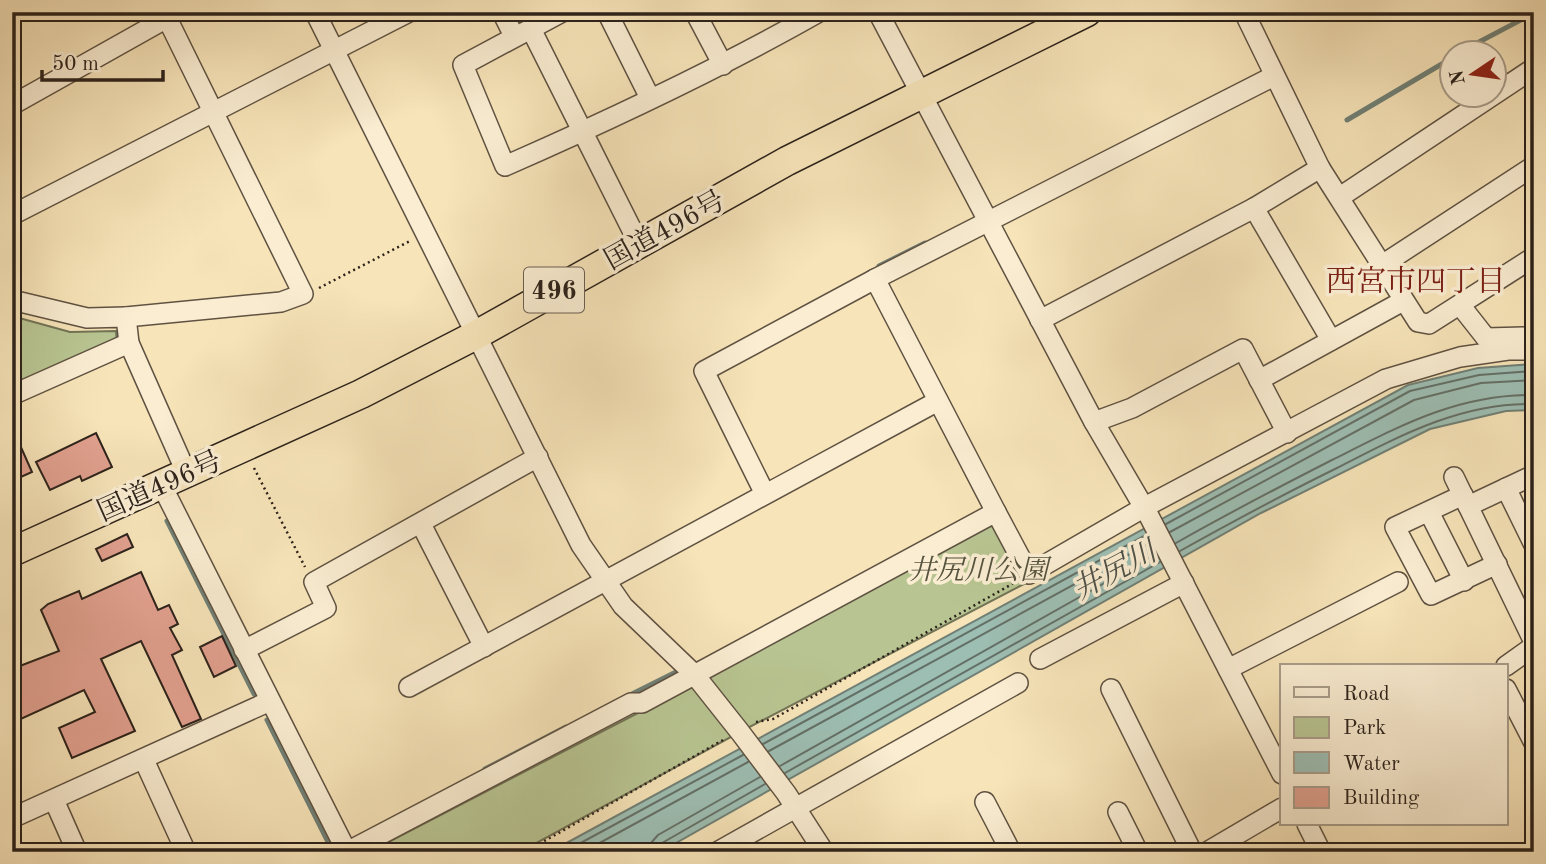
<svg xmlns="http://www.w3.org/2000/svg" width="1546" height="864" viewBox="0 0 1546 864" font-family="'Old Standard TT','Noto Serif JP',serif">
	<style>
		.green { fill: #b8c592; stroke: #727456; stroke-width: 2 }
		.water { fill: #9dbeb3; stroke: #708076; stroke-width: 2 }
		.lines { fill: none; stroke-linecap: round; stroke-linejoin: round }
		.shore { stroke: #647067; stroke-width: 2 }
		.stream { stroke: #708076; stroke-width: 5 }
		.building { fill: #e2a190; stroke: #2c221b; stroke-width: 2 }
		.minor-casing { stroke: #5f5242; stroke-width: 22 }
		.highway-casing { stroke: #2c221b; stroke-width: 31 }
		.path { stroke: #2c221b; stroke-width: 2.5; stroke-dasharray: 2 3.5; stroke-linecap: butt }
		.minor { stroke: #faedd2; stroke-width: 19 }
		.highway { stroke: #f7e4b9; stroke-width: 28 }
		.labels { text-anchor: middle; stroke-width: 7; stroke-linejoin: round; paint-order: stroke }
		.shield { fill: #faedd2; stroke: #6a5f52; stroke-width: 2 }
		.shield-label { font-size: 26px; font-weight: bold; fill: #2c221b }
		.street-label { font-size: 28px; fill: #2c221b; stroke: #faedd2 }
		.park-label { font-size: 28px; font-style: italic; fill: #56533f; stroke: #faedd2 }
		.neighbourhood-label { font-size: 30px; fill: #7a1f14; stroke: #faedd2 }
		.water-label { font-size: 30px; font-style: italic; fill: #4e5149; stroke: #faedd2 }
	</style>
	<rect width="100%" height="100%" fill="#f7e4b9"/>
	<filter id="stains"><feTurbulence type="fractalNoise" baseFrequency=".00286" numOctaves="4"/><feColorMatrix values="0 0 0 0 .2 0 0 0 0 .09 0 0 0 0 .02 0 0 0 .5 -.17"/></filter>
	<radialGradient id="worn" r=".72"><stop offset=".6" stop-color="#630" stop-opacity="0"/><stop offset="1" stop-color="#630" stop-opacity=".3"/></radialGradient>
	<!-- green -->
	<g class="green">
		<polygon points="12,316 70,332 116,331 117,344 12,392"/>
		<polygon points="987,524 996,527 1026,583 740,732 520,852 369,852 723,669"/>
	</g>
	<!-- water -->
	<polygon class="water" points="1534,364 1534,410 1506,411 1430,429 1261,513 660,852 550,852 1408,385 1478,368"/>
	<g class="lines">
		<!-- shore -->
		<g class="shore">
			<polyline points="1166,524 1410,391 1479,375 1534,371"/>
			<polyline points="1170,532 1414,400 1481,383 1534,380"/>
			<path d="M1176,543c51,-29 103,-56 156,-83 66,-33 125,-66 202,-65"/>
			<path d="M1180,551c52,-29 104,-57 157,-83 62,-32 125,-66 197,-64"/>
			<polyline points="763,744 1146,535"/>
			<polyline points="769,751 1150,543"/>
			<polyline points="780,766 1156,554"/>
			<polyline points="785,773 1160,562"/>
			<polyline points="564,852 743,755"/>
			<polyline points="583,852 748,762"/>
			<polyline points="649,852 651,843 658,835 760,777"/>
			<polyline points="658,852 662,843 765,784"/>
		</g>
		<!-- stream -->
		<g class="stream">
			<polyline points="1460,52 1534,13"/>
			<polyline points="1347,120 1452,58"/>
			<polyline points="881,271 879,266 925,243"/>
			<polyline points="167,521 254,694"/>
			<polyline points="628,696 682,669"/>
			<polyline points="267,720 332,850 340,846"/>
			<polyline points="485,769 566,727"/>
		</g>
	</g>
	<!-- building -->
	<g class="building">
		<polygon points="12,427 32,472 12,481"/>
		<polygon points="96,433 112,467 82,481 80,476 50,490 36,462"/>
		<polygon points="127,534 133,547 102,561 96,549"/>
		<polygon points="141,572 158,610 169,605 178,624 170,628 182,650 172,655 201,719 182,727 141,641 101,659 135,731 72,758 59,728 95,712 84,690 12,723 12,669 59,651 41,610 48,604 79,591 82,599"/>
		<polygon points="222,636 236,666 214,677 200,647"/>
	</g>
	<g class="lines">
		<!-- minor casing -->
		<g class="minor-casing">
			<g id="minor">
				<polyline points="315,12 581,545 623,606 694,674 740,732 786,793 824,852"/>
				<polyline points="502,12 514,36"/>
				<path d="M562,12l-99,53 42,101c107,-47 212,-96 314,-154"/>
				<polyline points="607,12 650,98"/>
				<polyline points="695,12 723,65"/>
				<polyline points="878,12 1094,422 1149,516 1282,774"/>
				<polyline points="1244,12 1320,168 1418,322 1429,324 1534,257"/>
				<polyline points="531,29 638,242"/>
				<polyline points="12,105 167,18"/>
				<polyline points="1340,197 1534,68"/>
				<polyline points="1254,208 1331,340"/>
				<polyline points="12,215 409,12"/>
				<polyline points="1382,265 1534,166"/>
				<polyline points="875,279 996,512"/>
				<polyline points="12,300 87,318 126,317 129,343 186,472"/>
				<polyline points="1460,305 1486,338 1524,337"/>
				<polyline points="126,317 281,302 303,294 164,12"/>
				<polyline points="1040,320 1254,208 1320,168"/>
				<polyline points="1259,380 1403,301"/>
				<polyline points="12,395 129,343"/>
				<polyline points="1094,422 1132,408 1243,349 1287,433"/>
				<polyline points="1454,477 1534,642"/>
				<polyline points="161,484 347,852"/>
				<polyline points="1506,488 1534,545"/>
				<polyline points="765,494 704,371 875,279 1274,76"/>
				<polyline points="1463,495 1395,527 1431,595 1497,564"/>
				<polyline points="1468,506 1534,475"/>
				<polyline points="1429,512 1464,581"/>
				<polyline points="421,524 484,647"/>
				<polyline points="244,650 326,608 314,582 538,457"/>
				<polyline points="1040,659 1184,583"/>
				<polyline points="1506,666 1534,646"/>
				<polyline points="1228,669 1398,582"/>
				<polyline points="409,687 938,401"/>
				<polyline points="1111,689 1192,852"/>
				<polyline points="1506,689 1534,743"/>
				<polyline points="144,760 186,852"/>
				<polyline points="54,800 77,852"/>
				<polyline points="985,802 1011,852"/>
				<polyline points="1118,812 1138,852"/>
				<polyline points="12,818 270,701"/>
				<polyline points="1307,824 1321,852"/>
				<polyline points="347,852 631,703 642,703 996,512 1029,574 1143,508 1386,379 1460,357 1508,350 1534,350"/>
				<polyline points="717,852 1018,683"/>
				<polyline points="1207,852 1282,808"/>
			</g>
		</g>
		<!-- highway casing -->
		<g class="highway-casing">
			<polyline id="highway" points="12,552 361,394 476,335 787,161 1087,12"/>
		</g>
		<!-- path -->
		<g class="path">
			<polyline points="319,288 410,241"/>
			<polyline points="254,468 305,567"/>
			<polyline points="756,722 773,719 1014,583"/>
			<polyline points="525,852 723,740"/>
		</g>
		<!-- minor -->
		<use href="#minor" class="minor"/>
		<!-- highway -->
		<use href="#highway" class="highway"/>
	</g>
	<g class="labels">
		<!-- shield labels -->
		<rect class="shield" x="524" y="267.5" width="60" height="45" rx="5"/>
		<g class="shield-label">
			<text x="554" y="299">496</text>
		</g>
		<!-- street labels -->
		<g class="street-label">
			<text transform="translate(664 229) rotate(-29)" y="10">国道496号</text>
			<text transform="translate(159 485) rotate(-24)" y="10">国道496号</text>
		</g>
		<!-- park labels -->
		<g class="park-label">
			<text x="978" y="579">井尻川公園</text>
		</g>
		<!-- neighbourhood labels -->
		<g class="neighbourhood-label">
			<text x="1416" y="291">西宮市四丁目</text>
		</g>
		<!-- water labels -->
		<g class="water-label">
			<text transform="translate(1114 570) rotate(-28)" y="10">井尻川</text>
		</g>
	</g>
	<!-- margin -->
	<rect width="1546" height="864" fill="none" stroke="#f7e4b9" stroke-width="42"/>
	<rect x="14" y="14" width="1518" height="836" fill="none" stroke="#2c221b" stroke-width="3.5"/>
	<rect x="21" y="21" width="1504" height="822" fill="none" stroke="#2c221b" stroke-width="2"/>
	<!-- legend -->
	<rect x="1280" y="664" width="228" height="161" fill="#faedd2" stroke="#a89c89" stroke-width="2"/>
	<rect x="1294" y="687" width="35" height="10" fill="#faedd2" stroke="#a89c89" stroke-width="2"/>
	<text x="1343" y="700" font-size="21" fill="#2c221b">Road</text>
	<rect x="1294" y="717" width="35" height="21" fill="#b8c592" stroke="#a89c89" stroke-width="2"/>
	<text x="1343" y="734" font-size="21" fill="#2c221b">Park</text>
	<rect x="1294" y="752" width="35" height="21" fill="#9dbeb3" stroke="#a89c89" stroke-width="2"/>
	<text x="1343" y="770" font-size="21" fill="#2c221b">Water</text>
	<rect x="1294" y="787" width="35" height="21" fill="#e2a190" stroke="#a89c89" stroke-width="2"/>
	<text x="1343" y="804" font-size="21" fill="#2c221b">Building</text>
	<!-- north arrow -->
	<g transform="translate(1473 74) rotate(257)"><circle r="33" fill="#faedd2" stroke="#a89c89" stroke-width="2"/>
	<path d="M0-5L12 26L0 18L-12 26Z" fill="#8f2418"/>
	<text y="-10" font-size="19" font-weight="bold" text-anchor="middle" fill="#2c221b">N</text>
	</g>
	<!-- scale -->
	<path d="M42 70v10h121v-10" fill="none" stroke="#2c221b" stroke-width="3.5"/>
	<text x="52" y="70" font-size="21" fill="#2c221b" stroke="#faedd2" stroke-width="5" paint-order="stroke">50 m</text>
	<rect width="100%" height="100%" filter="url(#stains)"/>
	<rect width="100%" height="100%" fill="url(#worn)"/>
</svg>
